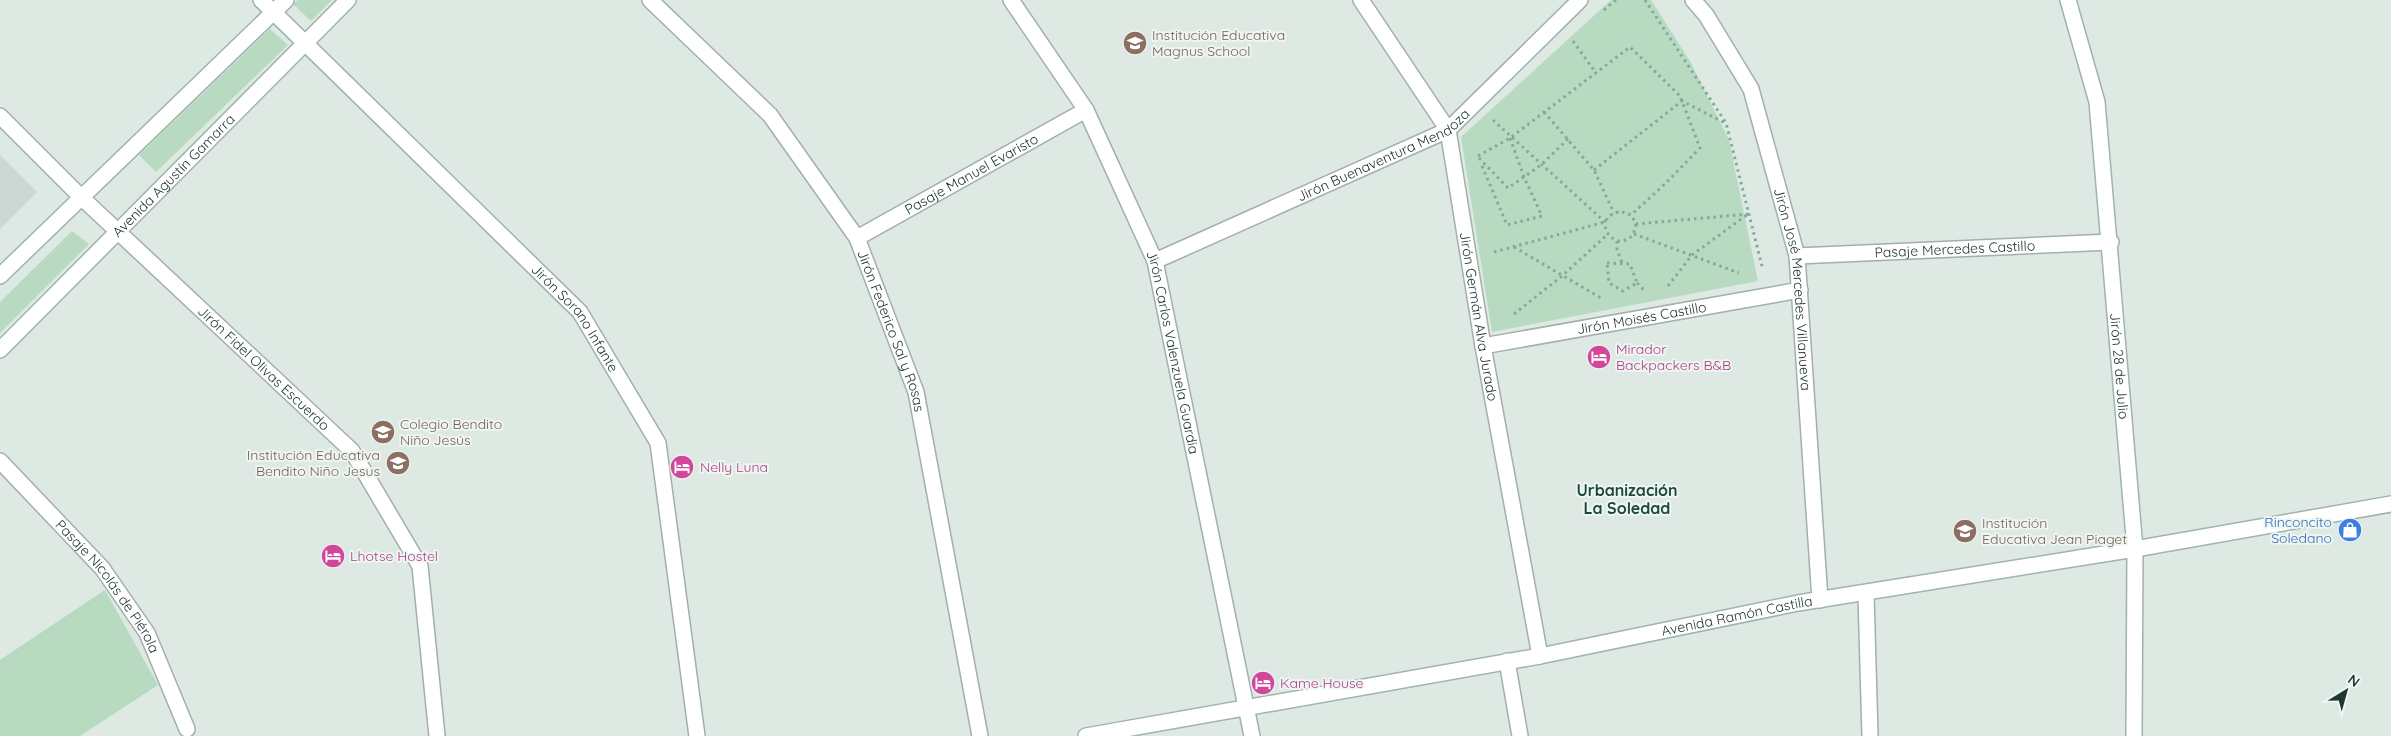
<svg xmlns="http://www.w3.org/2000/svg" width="2391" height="736" viewBox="0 0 2391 736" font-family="Quicksand,sans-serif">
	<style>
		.built { fill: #ccd8d3 }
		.green { fill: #b7dac1 }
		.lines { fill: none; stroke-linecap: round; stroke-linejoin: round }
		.lane-casing { stroke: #a1b0ab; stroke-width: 18 }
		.street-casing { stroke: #a1b0ab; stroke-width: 18 }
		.secondary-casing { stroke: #9eb4ac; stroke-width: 18 }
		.path { stroke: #7fab9e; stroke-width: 3; stroke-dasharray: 2.5 4; stroke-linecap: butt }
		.lane { stroke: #fff; stroke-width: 15 }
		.street { stroke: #fff; stroke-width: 15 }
		.secondary { stroke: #fff; stroke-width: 15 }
		.labels { text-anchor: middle; stroke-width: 4; stroke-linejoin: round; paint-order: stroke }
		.education-label { font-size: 14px; fill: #785e54; stroke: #eef6f2; text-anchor: start }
		.street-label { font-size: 14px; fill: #203832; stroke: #eef6f2 }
		.hotel-label { font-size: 14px; fill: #b23c85; stroke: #eef6f2; text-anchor: start }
		.shop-label { font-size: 14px; fill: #366cbe; stroke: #eef6f2; text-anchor: end }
		.quarter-label { font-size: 16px; font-weight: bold; fill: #1d483f; stroke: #eef6f2 }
	</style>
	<rect width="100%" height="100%" fill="#dee9e4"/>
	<!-- built -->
	<polygon class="built" points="0,155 37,192 0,229"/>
	<!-- green -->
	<g class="green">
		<polygon points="298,0 332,0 311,21 293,4"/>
		<polygon points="1611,0 1651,0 1690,61 1729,140 1758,281 1492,332 1461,137"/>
		<polygon points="270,29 288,45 156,172 139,155"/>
		<polygon points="72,231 89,244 0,333 0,302"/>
		<polygon points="105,590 158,685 80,736 0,736 0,660"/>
	</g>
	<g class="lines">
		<!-- lane casing -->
		<g class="lane-casing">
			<polyline id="lane" points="1361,0 1448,130"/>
		</g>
		<!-- street casing -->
		<g class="street-casing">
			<g id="street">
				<path id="s1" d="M261,0l319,312 78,131 39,293"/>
				<path id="s2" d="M650,0l120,115 87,123 59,154 64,344"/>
				<path id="s3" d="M1011,0l75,110 69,151 97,475"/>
				<path id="s4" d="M1693,0l13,15 45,74 46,167 23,344"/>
				<path id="s5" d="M0,116l81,81 271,254 68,115 17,170"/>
				<path id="s6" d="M1448,130l35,216 57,310"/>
				<path id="s7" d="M857,238l229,-128"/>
				<path id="s8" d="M1797,256l314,-14"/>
				<path id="s9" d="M1155,261l293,-131 132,-130"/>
				<path id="s10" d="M1483,346l317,-56"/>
				<path id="s11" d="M0,461l102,107 45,65 40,96"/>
				<polyline points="1866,594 1870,736"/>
				<polyline points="1507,661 1520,736"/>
				<polyline points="2134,736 2135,549"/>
			</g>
		</g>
		<!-- secondary casing -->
		<g class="secondary-casing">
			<g id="secondary">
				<path id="s12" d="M2068,0l29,102 38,447"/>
				<polyline points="0,276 286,0"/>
				<path id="s13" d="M0,350l348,-350"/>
				<path id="s14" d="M1086,736l454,-80 258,-53 337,-54 256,-45"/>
			</g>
		</g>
		<!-- path -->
		<g class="path">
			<polyline points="1645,0 1726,123 1763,270"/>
			<polyline points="1604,10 1616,0"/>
			<polyline points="1573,41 1596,73"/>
			<polyline points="1544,112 1594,170 1614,213"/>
			<path d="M1493,120l112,102c0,9 3,14 12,19 12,0 17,-4 19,-17"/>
			<polyline points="1478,156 1510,138 1630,47 1680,96 1700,148 1666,183 1631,215"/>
			<polyline points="1479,158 1508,188 1541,165 1568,139"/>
			<polyline points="1482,166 1507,225 1542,216 1524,177 1510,138"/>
			<polyline points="1594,170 1682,101 1725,123"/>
			<polyline points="1634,234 1739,273"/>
			<polyline points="1617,241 1617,249 1622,263"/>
			<polyline points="1514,247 1601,298"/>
			<polyline points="1494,252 1605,222 1609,216 1620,211 1631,215 1636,224 1749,214"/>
			<polygon points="1607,263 1630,264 1637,283 1623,291 1609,283"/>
			<polyline points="1637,283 1646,292"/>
			<polyline points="1668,286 1692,255 1748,214"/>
			<polyline points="1514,314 1562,276 1608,234"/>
		</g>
		<!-- lane -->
		<use href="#lane" class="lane"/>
		<!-- street -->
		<use href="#street" class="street"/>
		<!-- secondary -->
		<use href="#secondary" class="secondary"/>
	</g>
	<!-- icons -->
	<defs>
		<g id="school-disc" transform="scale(1.25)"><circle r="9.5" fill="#8d6e63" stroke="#eef6f2"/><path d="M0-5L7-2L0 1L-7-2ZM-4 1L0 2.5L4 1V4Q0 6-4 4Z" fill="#fff"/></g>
		<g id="hotel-disc" transform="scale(1.25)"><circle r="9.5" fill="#d1479c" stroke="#eef6f2"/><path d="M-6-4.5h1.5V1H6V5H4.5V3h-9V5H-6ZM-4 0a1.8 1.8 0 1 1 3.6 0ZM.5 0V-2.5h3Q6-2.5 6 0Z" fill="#fff"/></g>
		<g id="shop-disc" transform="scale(1.25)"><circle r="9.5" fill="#3f7fe0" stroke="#eef6f2"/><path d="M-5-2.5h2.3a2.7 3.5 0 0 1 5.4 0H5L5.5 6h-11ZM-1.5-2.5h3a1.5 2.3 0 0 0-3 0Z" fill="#fff"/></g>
	</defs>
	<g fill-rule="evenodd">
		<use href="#school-disc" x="1135" y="43"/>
		<use href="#hotel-disc" x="1599" y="357"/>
		<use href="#school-disc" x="383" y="432"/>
		<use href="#school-disc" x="398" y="463"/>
		<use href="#hotel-disc" x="682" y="467"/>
		<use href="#shop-disc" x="2350" y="530"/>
		<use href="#school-disc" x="1965" y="531"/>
		<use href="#hotel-disc" x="333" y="556"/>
		<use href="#hotel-disc" x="1263" y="683"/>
	</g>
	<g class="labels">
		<!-- education labels -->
		<g class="education-label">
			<text x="1152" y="40">Institución Educativa<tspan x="1152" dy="16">Magnus School</tspan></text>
			<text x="400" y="429">Colegio Bendito<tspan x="400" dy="16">Niño Jesús</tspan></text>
			<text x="380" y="460" text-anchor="end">Institución Educativa<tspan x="380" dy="16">Bendito Niño Jesus</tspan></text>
			<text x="1982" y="528">Institución<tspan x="1982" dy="16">Educativa Jean Piaget</tspan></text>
		</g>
		<!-- street labels -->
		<g class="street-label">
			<text dy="5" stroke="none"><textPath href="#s9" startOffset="252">Jirón Buenaventura Mendoza</textPath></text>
			<text dy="5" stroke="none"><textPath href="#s13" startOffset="246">Avenida Agustín Gamarra</textPath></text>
			<text dy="5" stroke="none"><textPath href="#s7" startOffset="131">Pasaje Manuel Evaristo</textPath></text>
			<text dy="5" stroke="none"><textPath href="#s8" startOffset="158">Pasaje Mercedes Castillo</textPath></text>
			<text dy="5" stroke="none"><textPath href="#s4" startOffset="312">Jirón José Mercedes Villanueva</textPath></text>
			<text dy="5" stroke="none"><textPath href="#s6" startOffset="189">Jirón Germán Alva Jurado</textPath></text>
			<text dy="5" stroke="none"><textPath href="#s10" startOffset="161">Jirón Moisés Castillo</textPath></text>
			<text dy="5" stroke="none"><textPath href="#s1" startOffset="448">Jirón Sorano Infante</textPath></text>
			<text dy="5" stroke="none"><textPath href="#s2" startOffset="416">Jirón Federico Sal y Rosas</textPath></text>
			<text dy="5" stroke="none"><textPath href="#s3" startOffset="392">Jirón Carlos Valenzuela Guardia</textPath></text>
			<text dy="5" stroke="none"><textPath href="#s12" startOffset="371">Jirón 28 de Julio</textPath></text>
			<text dy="5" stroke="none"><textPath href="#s5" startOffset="365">Jirón Fidel Olivas Escuerdo</textPath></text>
			<text dy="5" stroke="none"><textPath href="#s11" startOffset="166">Pasaje Nicolás de Piérola</textPath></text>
			<text dy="5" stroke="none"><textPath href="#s14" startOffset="662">Avenida Ramón Castilla</textPath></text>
		</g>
		<!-- hotel labels -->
		<g class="hotel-label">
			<text x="1616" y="354">Mirador<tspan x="1616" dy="16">Backpackers B&amp;B</tspan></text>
			<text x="700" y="472">Nelly Luna</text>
			<text x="350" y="561">Lhotse Hostel</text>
			<text x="1280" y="688">Kame House</text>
		</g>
		<!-- shop labels -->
		<g class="shop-label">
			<text x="2332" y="527">Rinconcito<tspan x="2332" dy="16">Soledano</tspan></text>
		</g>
		<!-- quarter labels -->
		<g class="quarter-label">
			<text x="1627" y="496">Urbanización<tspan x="1627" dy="18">La Soledad</tspan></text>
		</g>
	</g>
	<!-- north arrow -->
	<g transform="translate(2346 691) rotate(37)" stroke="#eef6f2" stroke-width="4" paint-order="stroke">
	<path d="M0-4L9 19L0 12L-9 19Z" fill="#203832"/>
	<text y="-8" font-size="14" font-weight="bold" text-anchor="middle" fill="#203832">N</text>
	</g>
</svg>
